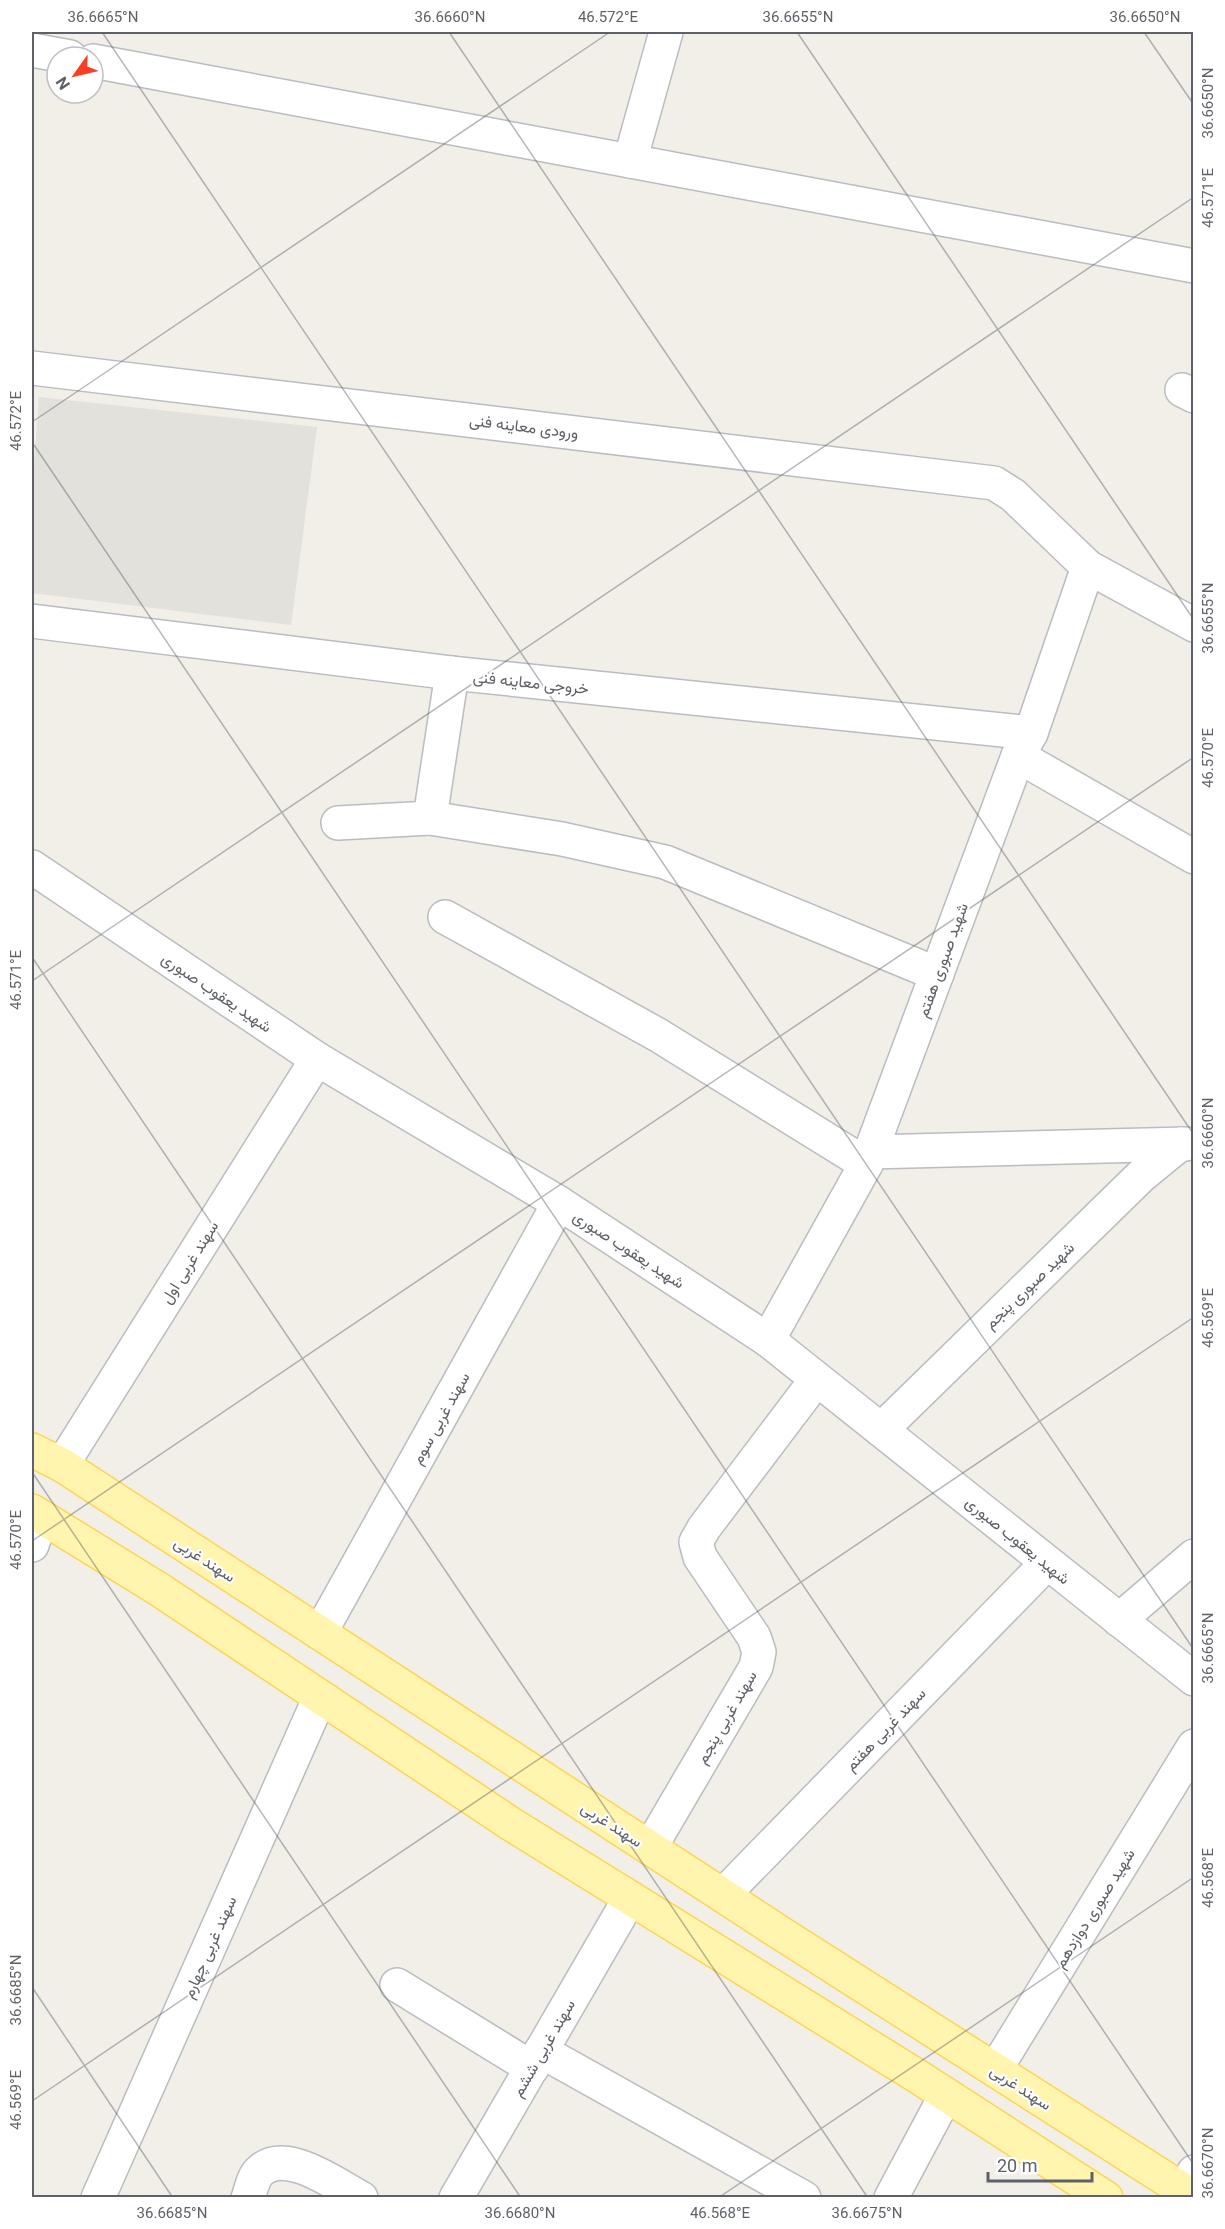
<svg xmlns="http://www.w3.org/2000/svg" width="1225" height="2229" viewBox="0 0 1225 2229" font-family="Roboto,Vazirmatn,sans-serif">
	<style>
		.industrial { fill: #e2e1db }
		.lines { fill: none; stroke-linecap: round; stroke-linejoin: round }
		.minor-casing { stroke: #b9bcc1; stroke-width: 36 }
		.major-casing { stroke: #fed553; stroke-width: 36 }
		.minor { stroke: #fff; stroke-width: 33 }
		.major { stroke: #fff5ae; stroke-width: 33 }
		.ticks { fill: none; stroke: #5e6268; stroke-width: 1.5; stroke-opacity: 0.45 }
		.labels { text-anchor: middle; stroke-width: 4.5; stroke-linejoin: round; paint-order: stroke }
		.street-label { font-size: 16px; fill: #5e6268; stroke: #fff }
		.neatline { fill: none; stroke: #5e6268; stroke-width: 2 }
		.ticks-label { font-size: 15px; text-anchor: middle; fill: #5e6268 }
	</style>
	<rect width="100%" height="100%" fill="#f1efe7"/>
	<!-- industrial -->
	<polygon class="industrial" points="39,397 317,427 291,625 32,593 32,489"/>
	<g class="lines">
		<!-- minor casing -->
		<g class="minor-casing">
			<g id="minor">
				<polyline points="32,50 70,57"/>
				<polyline points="93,61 1194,266"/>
				<polyline points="630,161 666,32"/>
				<polyline points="32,368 994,483 1013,495 1088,567 1194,625"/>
				<polyline points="1182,390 1194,396"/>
				<polyline points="32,621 452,673 1031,733"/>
				<polyline points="1018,756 1194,857"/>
				<polyline points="430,818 562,839 665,862 937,974"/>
				<polyline points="338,823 430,818 452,673"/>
				<polyline points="32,867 317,1059 559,1203 768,1340 1194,1679"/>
				<polyline points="445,917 658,1035 866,1164"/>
				<polyline points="870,1152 1186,1144"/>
				<polyline points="768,1340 866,1164 1018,756 1031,733 1088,567"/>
				<polyline points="881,1430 1141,1176 1180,1144"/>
				<polyline points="62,1465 317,1059"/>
				<polyline points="32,1545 41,1517"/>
				<polyline points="1119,1620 1194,1556"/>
				<polyline points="320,1633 559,1203"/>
				<polyline points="650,1848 756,1667 759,1652 754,1637 700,1557 696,1542 704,1528 816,1380"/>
				<polyline points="723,1895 1047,1563"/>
				<polyline points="397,1985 532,2068"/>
				<polyline points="541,2051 804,2198"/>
				<polyline points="995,2070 1194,1746"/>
				<polyline points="1183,2190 1194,2172"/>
				<polyline points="98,2198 320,1697"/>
				<path d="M248,2198c3,-8 5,-20 11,-26 25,-26 76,12 102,26"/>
				<polyline points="456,2198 630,1898"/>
				<polyline points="891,2198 946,2095"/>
			</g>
		</g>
		<!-- major casing -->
		<g class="major-casing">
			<g id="major">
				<polyline points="32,1450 62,1465 782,1934 1194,2197"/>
				<polyline points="32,1511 160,1590 511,1824 917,2076 1106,2198"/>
			</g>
		</g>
		<!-- minor -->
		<use href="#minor" class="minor"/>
		<!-- major -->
		<use href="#major" class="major"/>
	</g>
	<!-- ticks -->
	<path class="ticks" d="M102,32l1092,1618M449,32l745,1103M797,32l397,588M1144,32l50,73M32,422l578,-390M32,442l1162,1723M32,957l836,1241M32,981l1162,-784M32,1472l489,726M32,1541l1162,-784M32,1987l141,211M32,2101l1162,-784M718,2198l476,-321"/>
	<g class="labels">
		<!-- street labels -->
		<g class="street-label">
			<text transform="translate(524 426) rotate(7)" y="6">ورودی معاینه فنی</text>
			<text transform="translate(531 682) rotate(6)" y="6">خروجی معاینه فنی</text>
			<text transform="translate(942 960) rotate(-70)" y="6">شهید صبوری هفتم</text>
			<text transform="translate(217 992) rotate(34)" y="6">شهید یعقوب صبوری</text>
			<text transform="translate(629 1249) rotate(33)" y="6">شهید یعقوب صبوری</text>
			<text transform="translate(189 1262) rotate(-58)" y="6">سهند غربی اول</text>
			<text transform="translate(1029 1285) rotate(-44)" y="6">شهید صبوری پنجم</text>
			<text transform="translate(440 1418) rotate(-61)" y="6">سهند غربی سوم</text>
			<text transform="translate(1018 1540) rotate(39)" y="6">شهید یعقوب صبوری</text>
			<text transform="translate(205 1559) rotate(33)" y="6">سهند غربی</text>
			<text transform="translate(726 1717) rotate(-60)" y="6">سهند غربی پنجم</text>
			<text transform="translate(885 1729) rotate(-46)" y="6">سهند غربی هفتم</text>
			<text transform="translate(612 1824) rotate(33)" y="6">سهند غربی</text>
			<text transform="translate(1094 1908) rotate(-58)" y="6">شهید صبوری دوازدهم</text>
			<text transform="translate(209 1947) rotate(-66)" y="6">سهند غربی چهارم</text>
			<text transform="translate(543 2048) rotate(-60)" y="6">سهند غربی ششم</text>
			<text transform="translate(1021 2087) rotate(33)" y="6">سهند غربی</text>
		</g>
	</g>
	<!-- border -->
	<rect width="1225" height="2229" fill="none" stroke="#ffffff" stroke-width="66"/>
	<!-- north arrow -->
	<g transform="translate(75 75) rotate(236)"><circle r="28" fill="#ffffff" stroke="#bfc0c3" stroke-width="1.5"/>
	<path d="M0-4.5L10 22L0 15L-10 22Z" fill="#f93e25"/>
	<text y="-9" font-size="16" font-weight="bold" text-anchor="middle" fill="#5e6268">N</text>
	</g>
	<!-- scale -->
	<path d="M988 2172v9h104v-9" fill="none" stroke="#5e6268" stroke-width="3"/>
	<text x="997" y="2172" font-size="18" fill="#5e6268" stroke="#ffffff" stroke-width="4.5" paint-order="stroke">20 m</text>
	<rect x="33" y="33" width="1159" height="2163" class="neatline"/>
	<g class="ticks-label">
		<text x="103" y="22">36.6665°N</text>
		<text x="450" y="22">36.6660°N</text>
		<text x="608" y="22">46.572°E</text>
		<text x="798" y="22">36.6655°N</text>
		<text x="1145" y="22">36.6650°N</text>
		<text transform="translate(1208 103) rotate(-90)" y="5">36.6650°N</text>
		<text transform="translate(1208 198) rotate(-90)" y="5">46.571°E</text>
		<text transform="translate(16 421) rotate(-90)" y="5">46.572°E</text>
		<text transform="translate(1208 618) rotate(-90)" y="5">36.6655°N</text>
		<text transform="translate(1208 758) rotate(-90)" y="5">46.570°E</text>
		<text transform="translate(16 980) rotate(-90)" y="5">46.571°E</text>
		<text transform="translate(1208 1133) rotate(-90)" y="5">36.6660°N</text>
		<text transform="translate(1208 1318) rotate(-90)" y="5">46.569°E</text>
		<text transform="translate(16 1540) rotate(-90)" y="5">46.570°E</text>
		<text transform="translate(1208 1648) rotate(-90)" y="5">36.6665°N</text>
		<text transform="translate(1208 1878) rotate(-90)" y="5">46.568°E</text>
		<text transform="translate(16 1990) rotate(-90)" y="5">36.6685°N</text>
		<text transform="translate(16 2100) rotate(-90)" y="5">46.569°E</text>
		<text transform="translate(1208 2163) rotate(-90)" y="5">36.6670°N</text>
		<text x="172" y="2218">36.6685°N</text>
		<text x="520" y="2218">36.6680°N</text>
		<text x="720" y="2218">46.568°E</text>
		<text x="867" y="2218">36.6675°N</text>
	</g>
</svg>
